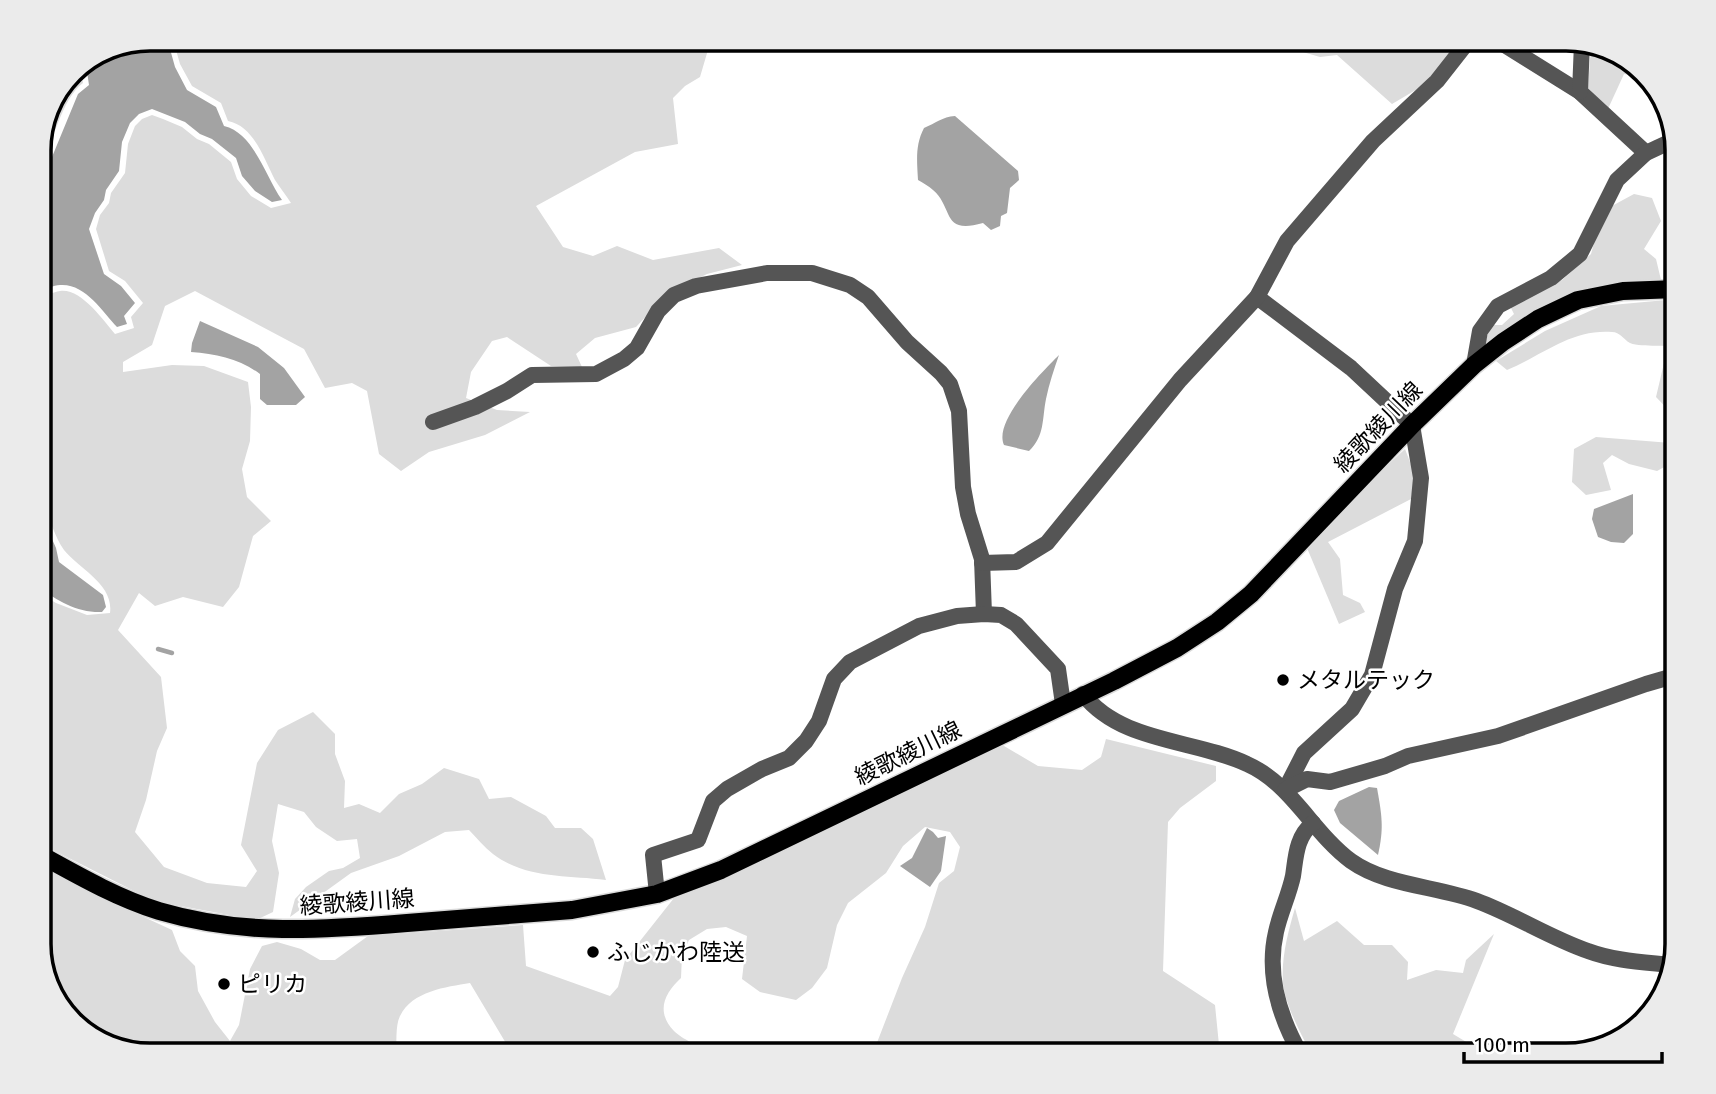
<svg xmlns="http://www.w3.org/2000/svg" width="1716" height="1094" viewBox="0 0 1716 1094" font-family="'Fira Sans','Noto Sans JP',sans-serif">
	<style>
		.green { fill: #dcdcdc }
		.water { fill: #a3a3a3 }
		.lines { fill: none; stroke-linecap: round; stroke-linejoin: round }
		.stream { stroke: #a3a3a3; stroke-width: 4.5 }
		.major-casing { stroke: #dbdbdb; stroke-width: 21 }
		.minor { stroke: #555; stroke-width: 16 }
		.major { stroke: #000; stroke-width: 18 }
		.poi-dot { fill: #000; stroke: #fff; stroke-width: 2.5 }
		.labels { text-anchor: middle; stroke-width: 5; stroke-linejoin: round; paint-order: stroke }
		.street-label { font-size: 23px; fill: #000; stroke: #fff }
		.poi-label { font-size: 23px; fill: #000; stroke: #fff; text-anchor: start }
		.rim { fill: none; stroke: #000; stroke-width: 3.5 }
	</style>
	<rect width="100%" height="100%" fill="#fff"/>
	<!-- green -->
	<g class="green">
		<path d="M180,39h533l-3,4 -10,34 -15,9 -12,12 5,46 -43,8 -99,54 27,41 30,9 24,-10 36,14 66,-12 23,17 -35,9 -40,20 -31,33 -41,11 -19,16 6,13 -31,-1 -44,-29 -15,4 -21,31 -5,26 31,12 33,2 -45,23 -56,17 -28,19 -22,-17 -12,-63 -15,-8 -27,5 -21,-39 -109,-58 -30,15 -13,39 -29,17v10l49,-7 32,1 44,16 3,25 -1,34 -8,28 5,28 24,24 -18,15 -14,51 -16,20 -40,-10 -28,9 -16,-13 -21,37 43,47 6,51 -10,23 -11,49 -11,32 29,35 43,16 39,4 11,-16 -16,-26 16,-82 21,-33 35,-18 22,22v20l10,27 -1,27 15,-4 21,9 19,-19 23,-10 22,-16 35,11 10,20 22,-2 35,19 9,12h26l12,11 13,41c-40,-5 -80,-1 -113,-26 -9,-7 -16,-16 -24,-24l-24,2 -46,24 -48,17 -61,44 5,-18 11,-12 23,-16 14,-3 17,-10 -3,-19 -20,2 -21,-14 -12,-15 -26,-8 -6,37 7,32 -6,39 -17,8 -102,-19 -115,-58v-250l17,10 31,12 23,-2c4,-29 -31,-44 -46,-63 -11,-15 -13,-34 -25,-48v-206c8,0 14,-4 21,-5 21,-3 43,29 55,43l19,-6 -3,-11 12,-14 -18,-22 -16,-10 -13,-42 4,-14 9,-12 2,-10 14,-20 3,-29 7,-18 7,-7 10,-4 11,4 19,8 15,12 12,5 22,18 6,17 14,17 20,12 20,-5c-5,-8 -11,-15 -16,-23 -11,-21 -21,-54 -47,-59l-7,-18 -29,-17 -12,-22 -4,-14z"/>
		<polygon points="1258,39 1461,39 1431,81 1392,104 1337,55 1320,57"/>
		<polygon points="1591,46 1628,57 1649,79 1624,74 1607,111 1588,88"/>
		<path d="M80,67l3,16c-22,16 -29,60 -44,84v-24l32,-72z"/>
		<polygon points="1634,194 1652,198 1661,221 1644,249 1656,259 1661,280 1629,284 1513,326 1484,346 1491,325 1502,325 1514,314 1509,304 1562,280 1591,254 1600,221 1610,207"/>
		<path d="M1677,299v120l-21,-22 12,-51c-11,-1 -28,1 -38,-3 -7,-4 -10,-11 -18,-11 -41,-3 -69,23 -105,38l-11,-9 49,-30 56,-25z"/>
		<polygon points="1677,435 1677,460 1657,471 1629,464 1612,455 1603,463 1611,490 1586,495 1572,482 1574,449 1596,437 1671,443"/>
		<polygon points="1405,449 1415,475 1411,499 1328,542 1340,559 1343,595 1360,603 1365,612 1339,624 1307,548 1349,501"/>
		<path d="M1106,739l110,27v15l-36,27 -12,14 -5,149 52,34 5,50h-356l9,-2 29,-75 23,-51 14,-44 15,-12 6,-24 -10,-15 -25,-5 -22,19 -17,27 -38,30 -11,22 -10,43 -15,20 -16,12 -36,-8 -18,-13 5,-43 -21,-9 -19,2 -18,11 -7,15 -1,23c-16,15 -26,33 -7,53 10,10 23,11 29,24h-160l1,-5h-34l-40,-67c-24,4 -58,8 -70,33 -5,10 -3,28 -4,39h-246l-62,-18 -34,-37 -15,-49v-87l53,29 80,37 8,21 15,15 3,25 17,31 15,19 9,-16 11,-56 12,-23 15,-4 24,7 19,11h15l33,-24 155,-11 3,41 84,30 8,-9 7,-27 49,-62 36,-14 169,-80 120,-61 39,23 44,4 19,-13z"/>
		<path d="M1295,908l9,33 33,-20 27,24h28l16,17 -1,18 29,-10 27,3 3,-13 28,-26 -41,100 20,12 8,9h-169c-10,-19 -26,-48 -29,-71 -2,-26 5,-52 12,-76z"/>
	</g>
	<!-- water -->
	<g class="water">
		<path d="M150,39h24l-4,10 5,18 12,23 29,17 8,19c30,7 41,50 58,74l-10,2 -17,-11 -13,-15 -6,-18 -24,-19 -12,-5 -15,-12 -33,-13 -13,5 -9,9 -8,19 -3,29 -13,19 -2,10 -9,13 -6,16 15,45 17,12 14,17 -11,13 3,8 -10,3c-15,-16 -32,-44 -57,-42 -7,0 -13,5 -21,5v-112l13,-21 26,-63 11,-9 -3,-20z"/>
		<path d="M955,116l63,55 1,9 -9,8 -3,25 -6,3 -1,10 -9,4 -8,-7c-42,12 -29,-15 -50,-33 -4,-4 -10,-7 -15,-10 -1,-19 -3,-35 6,-52 12,-5 18,-11 31,-12z"/>
		<path d="M200,321l58,26 26,21 21,29 -9,8h-29l-7,-6v-25c-20,-15 -43,-20 -69,-22l1,-9z"/>
		<path d="M1059,355c-5,14 -10,29 -13,44 -4,20 -1,37 -17,52l-25,-6c-11,-24 38,-73 55,-90z"/>
		<polygon points="1633,494 1633,534 1624,543 1611,542 1598,537 1592,519 1594,509"/>
		<path d="M39,510l17,38 3,14 44,33 3,12 -4,5c-24,1 -45,-11 -63,-25z"/>
		<path d="M1369,787l8,1c5,28 7,40 1,67l-38,-32 -6,-13 5,-9z"/>
		<polygon points="927,828 933,832 938,838 946,836 941,871 930,887 900,866 912,858"/>
	</g>
	<g class="lines">
		<!-- stream -->
		<polyline class="stream" points="158,649 172,653"/>
		<!-- major casing -->
		<g class="major-casing">
			<path id="major" d="M39,854c38,21 78,44 120,57 85,25 162,19 248,12 55,-4 110,-9 165,-13l85,-16 64,-24 393,-189 63,-33 40,-26 34,-28 161,-169 62,-60 29,-23 35,-23 40,-19 45,-9 54,-2"/>
		</g>
		<!-- minor -->
		<g class="minor">
			<polyline points="1495,39 1580,92 1646,153"/>
			<polyline points="1580,92 1582,43"/>
			<polyline points="1257,297 1351,368 1412,425 1421,478 1415,541 1395,589 1372,675 1352,709 1304,753 1285,790"/>
			<polyline points="1474,365 1480,331 1498,306 1551,278 1580,254 1617,180 1646,153 1676,139"/>
			<polyline points="433,422 475,407 507,391 532,375 596,374 624,359 637,348 658,311 674,295 696,286 767,273 812,273 850,285 868,297 907,342 941,373 950,384 959,411 963,487 968,514 982,559 984,614"/>
			<polyline points="982,563 1016,562 1047,543 1180,380 1257,297 1287,241 1373,141 1437,81 1470,39"/>
			<path d="M1083,694c38,49 111,45 164,70 45,20 65,68 104,97 35,25 86,25 126,40 38,14 73,37 111,50 27,10 55,11 83,14"/>
			<polyline points="1285,790 1307,779 1330,782 1385,766 1408,756 1498,736 1646,684 1677,675"/>
			<polyline points="657,894 653,855 698,840 713,801 727,789 762,769 789,758 806,741 819,721 834,679 850,662 919,626 957,616 984,614 1001,615 1016,624 1058,669 1063,704"/>
			<path d="M1301,1055c-21,-37 -35,-80 -25,-123 4,-19 13,-37 17,-56 3,-20 3,-39 20,-53"/>
		</g>
		<!-- major -->
		<use href="#major" class="major"/>
	</g>
	<!-- markers -->
	<g class="poi-dot">
		<circle cx="1283" cy="680" r="7"/>
		<circle cx="593" cy="952" r="7"/>
		<circle cx="224" cy="984" r="7"/>
	</g>
	<g class="labels">
		<!-- street labels -->
		<g class="street-label">
			<text transform="translate(1378 427) rotate(-46)" y="8">綾歌綾川線</text>
			<text transform="translate(908 753) rotate(-26)" y="8">綾歌綾川線</text>
			<text transform="translate(357 902) rotate(-4)" y="8">綾歌綾川線</text>
		</g>
		<!-- poi labels -->
		<g class="poi-label">
			<text x="1297" y="688">メタルテック</text>
			<text x="607" y="960">ふじかわ陸送</text>
			<text x="238" y="992">ピリカ</text>
		</g>
	</g>
	<!-- crop -->
	<path d="M0 0H1716V1094H0ZM150 51H1566A99 99 0 0 1 1665 150V944A99 99 0 0 1 1566 1043H150A99 99 0 0 1 51 944V150A99 99 0 0 1 150 51Z" fill="#ebebeb" fill-rule="evenodd"/>
	<path class="rim" d="M150 51H1566A99 99 0 0 1 1665 150V944A99 99 0 0 1 1566 1043H150A99 99 0 0 1 51 944V150A99 99 0 0 1 150 51Z"/>
	<!-- scale -->
	<path d="M1464 1052v10h198v-10" fill="none" stroke="#000000" stroke-width="3.5"/>
	<text x="1474" y="1052" font-size="21" fill="#000000" stroke="#ffffff" stroke-width="5" paint-order="stroke">100 m</text>
</svg>
